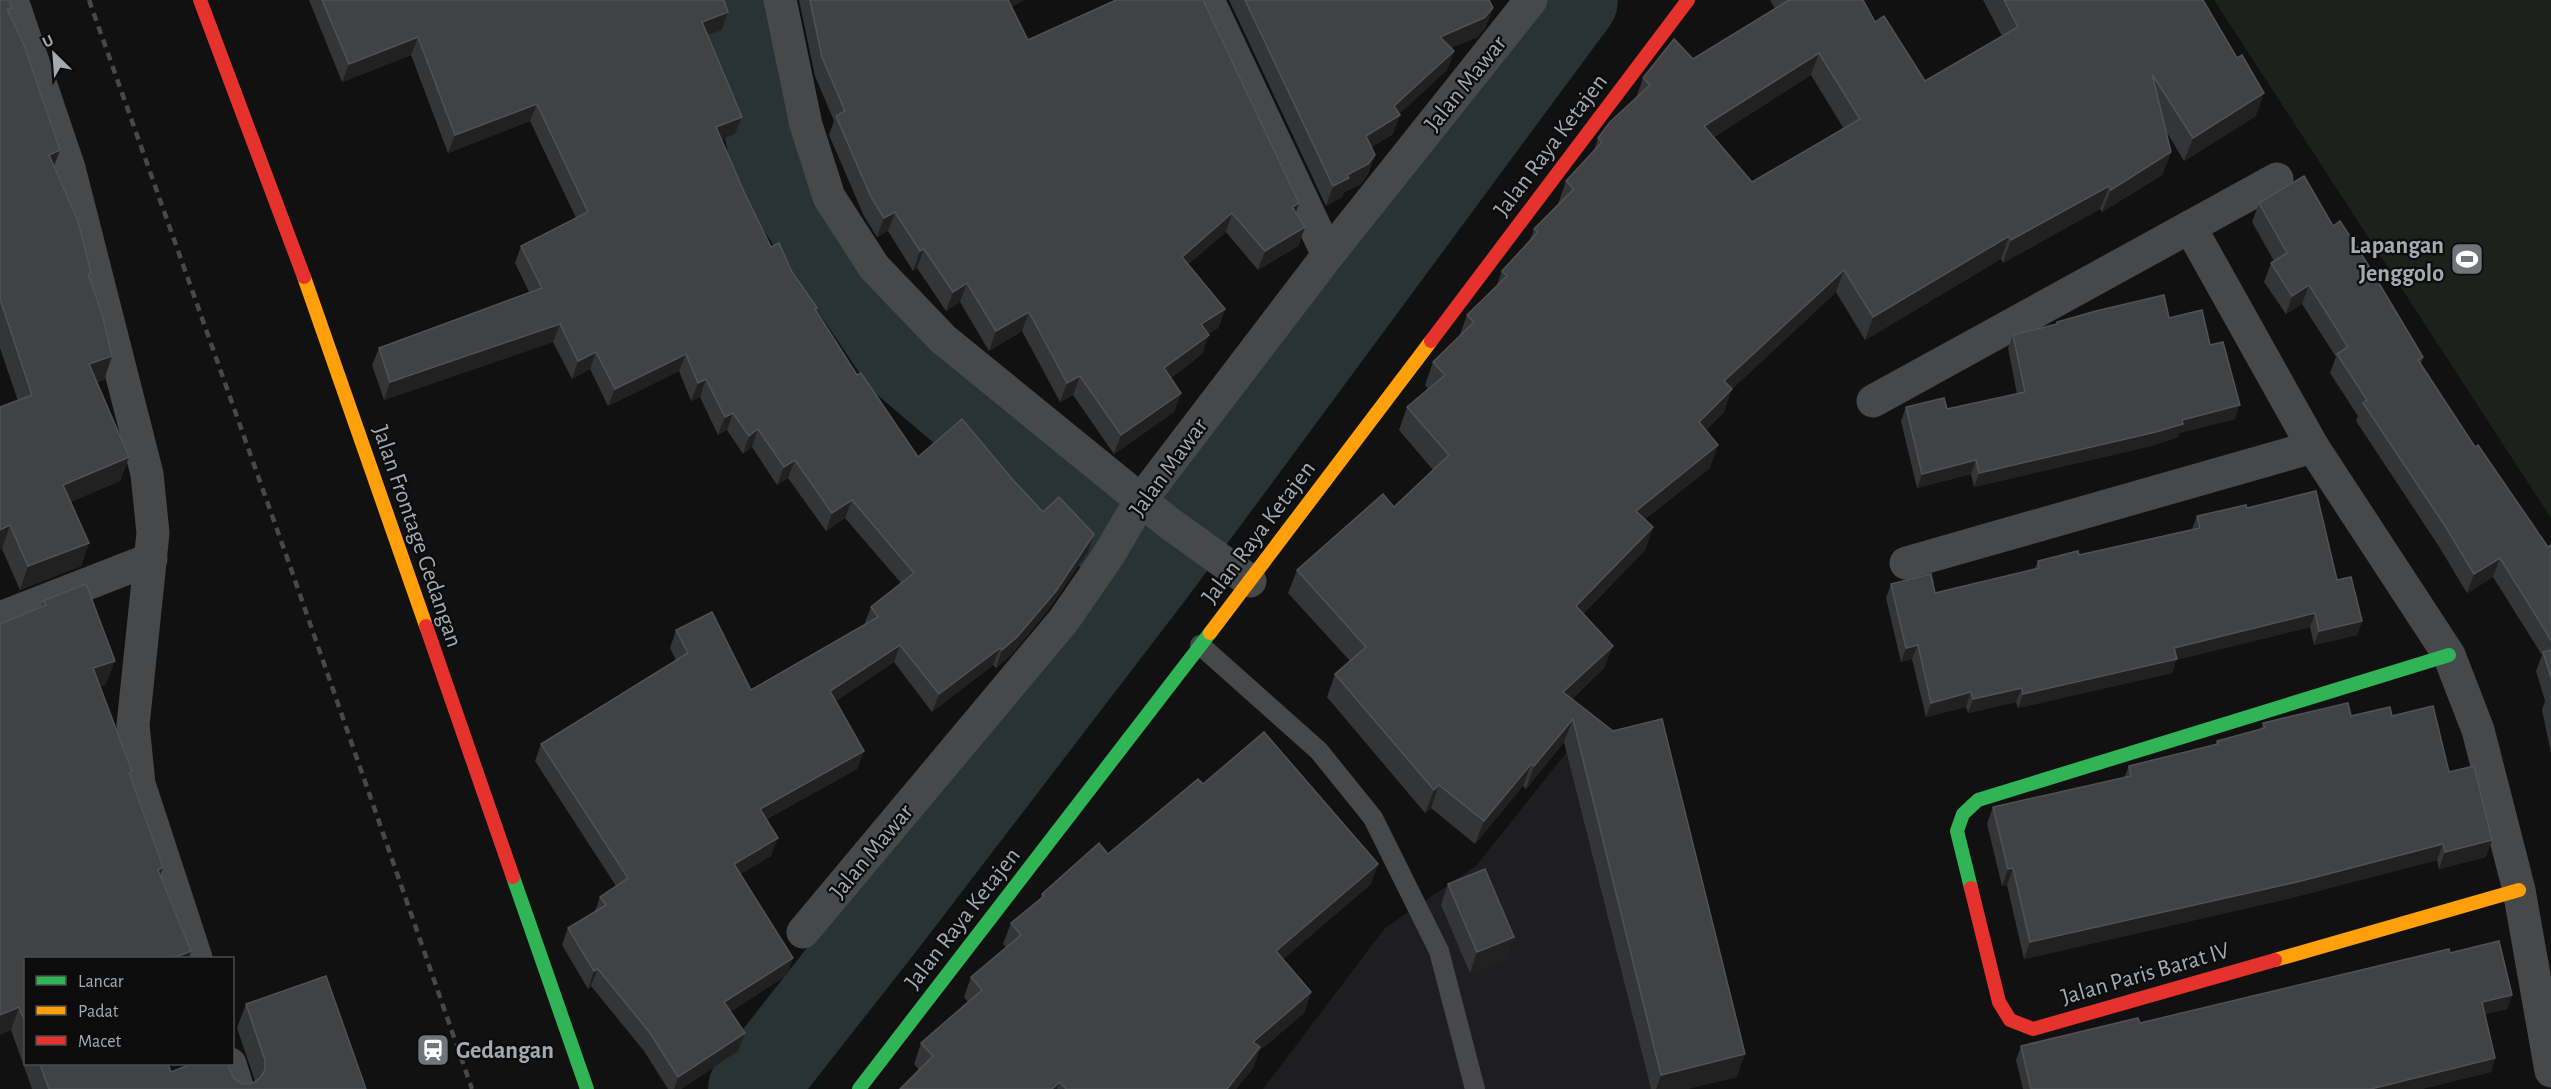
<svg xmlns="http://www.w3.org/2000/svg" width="2551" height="1089" viewBox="0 0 2551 1089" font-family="'Alegreya Sans',sans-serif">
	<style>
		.built { fill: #1e1e20 }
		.green { fill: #1c211c }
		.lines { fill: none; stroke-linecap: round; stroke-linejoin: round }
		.river { stroke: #293336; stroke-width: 88 }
		.lane { stroke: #46484a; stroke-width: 20 }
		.street { stroke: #46484a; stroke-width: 33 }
		.fast { stroke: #30b455; stroke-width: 14 }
		.slow { stroke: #ff9f0a; stroke-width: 14 }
		.jam { stroke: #e5322d; stroke-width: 14 }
		.rail { stroke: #46484a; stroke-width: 4.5; stroke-dasharray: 8 6; stroke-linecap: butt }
		.wall { fill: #343536; fill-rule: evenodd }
		.shaded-wall { fill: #212122 }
		.building { fill: #404244; stroke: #505255; stroke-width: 1.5; fill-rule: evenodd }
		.labels { text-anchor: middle; stroke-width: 4.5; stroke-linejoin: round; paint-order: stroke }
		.street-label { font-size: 24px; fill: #a3abb2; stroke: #0c0c0d }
		.poi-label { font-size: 24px; font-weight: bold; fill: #a3abb2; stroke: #0c0c0d; text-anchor: end }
	</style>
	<rect width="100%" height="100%" fill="#111112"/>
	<!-- built -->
	<polygon class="built" points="1577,739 1661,1089 1263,1089 1385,928 1476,866"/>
	<!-- green -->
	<polygon class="green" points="2214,0 2551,0 2551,518"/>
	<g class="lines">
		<!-- river -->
		<g class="river">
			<polyline points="743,0 776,170 903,359 1110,535"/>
			<polyline points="752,1089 881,925 1153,570 1574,0"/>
		</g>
		<!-- lane -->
		<polyline class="lane" points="1200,645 1319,751 1373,818 1439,951 1475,1089"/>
		<!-- street -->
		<g class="street">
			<polyline points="12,0 69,168 147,474 153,533 133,725 139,784 196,958"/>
			<polyline points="780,0 806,125 829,197 874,267 943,339 1169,523 1250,581"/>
			<polyline points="1208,0 1328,255"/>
			<polyline points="2190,227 2313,447 2449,655 2478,730 2519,890 2551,1071"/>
			<polyline points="1873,401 2277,179"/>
			<polyline points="1906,563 2313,447"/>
			<polyline points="0,618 151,559"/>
			<polyline points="803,932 1064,620 1108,556 1141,500 1328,255 1531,0"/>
			<polyline points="230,1064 238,1089"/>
		</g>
		<!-- fast -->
		<g class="fast">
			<polyline points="513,877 587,1089"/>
			<polyline points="1971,888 1957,831 1963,814 1978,800 2449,655"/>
			<polyline points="859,1089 1210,633"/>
		</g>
		<!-- slow -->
		<g class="slow">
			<polyline points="304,277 426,626"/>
			<polyline points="1210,633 1431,341"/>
			<polyline points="2275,960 2519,890"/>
		</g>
		<!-- jam -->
		<g class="jam">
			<polyline points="200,0 304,277"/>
			<polyline points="1431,341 1688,0"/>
			<polyline points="426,626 513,877"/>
			<polyline points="1971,888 1999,1002 2010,1020 2033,1029 2275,960"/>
		</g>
		<!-- rail -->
		<polyline class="rail" points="89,0 290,566 472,1089"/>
	</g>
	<!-- wall -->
	<g class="wall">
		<polygon points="0,0 9,14 60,150 54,166 112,356 104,380 97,382 129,457 120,481 70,502 89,543 81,566 20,590 2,549 18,401 0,348"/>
		<polygon points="309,0 724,0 728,12 722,30 708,35 735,134 722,140 745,194 771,247 792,272 817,308 816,310 857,375 918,457 1013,480 1043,512 1094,534 1088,552 1049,609 1012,654 996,668 993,665 932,712 894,662 836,701 864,751 857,769 767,819 771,856 740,874 787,975 730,1012 738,1051 681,1089 668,1089 644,1051 591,986 588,989 562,945 568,928 595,911 600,897 616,886 535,761 541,744 676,660 670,648 676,630 751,690 864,625 871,607 901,583 845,518 826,531 788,478 777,485 752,447 743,454 727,430 718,435 700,397 691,401 679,371 608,406 590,369 572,379 553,342 384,400 372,365 379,348 529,292 515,263 521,246 576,218 530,121 448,153 411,55 342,82"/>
		<polygon points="799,0 1024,0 1011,7 1028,40 1299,203 1296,212 1305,227 1298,246 1258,270 1226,232 1188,264 1225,309 1218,328 1208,334 1202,354 1171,378 1181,393 1174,412 1114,454 1073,395 1060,402 1022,331 989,351 960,302 946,311 917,268 913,271 888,231 877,237 864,216 829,135 834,121 815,76"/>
		<polygon points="1229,0 1489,0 1486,27 1477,37 1451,48 1454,51 1447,70 1399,114 1393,134 1372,147 1375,155 1368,174 1361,184 1344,192 1342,197 1326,206"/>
		<path d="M1770,0h93l12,22 50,59 77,-45 -19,-36h220l53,116 -72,45 -18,-30 5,21 -9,23 -60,37 -2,-3 -97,54 -2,-4 -136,81 -29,-48 -105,98 -7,22 -18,18 4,38 -65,51 8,8 -8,23 -62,64 21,54 -32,31 165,378 -50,12h-36l-87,-347 -38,47 -3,-3 -48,58 -44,-36 -6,5 -98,-116 8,-23 15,-13 -62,-68 9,-23 97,-63 39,-37 -34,-40 8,-23 21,-18 -3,-4 8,-23 26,-25 8,-22 29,-28 6,-16 28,-31 4,-11 24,-25 8,-23 28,-30 4,-13 38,-40 7,-20 50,-19 82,-50zM1811,75l33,54 -92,53 -38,-45z"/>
		<polygon points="2259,203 2333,226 2423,357 2421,364 2475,447 2548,547 2551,545 2551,753 2542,710 2545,701 2536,671 2542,655 2493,577 2467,593 2438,545 2356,421 2358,416 2330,373 2336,357 2302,304 2286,314 2264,282 2271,263 2274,261 2252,222"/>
		<polygon points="2169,318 2210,345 2235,419 2179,433 2178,437 2151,446 1974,487 1971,474 1917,488 1901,421 1906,407 1947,409 2017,394 2008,348 2013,335 2056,325 2057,322"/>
		<polygon points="2247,508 2337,580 2362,621 2357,635 2314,645 2310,627 2176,660 2172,673 2018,708 2016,702 1968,713 1966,707 1926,717 1912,659 1901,662 1886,598 1891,584 1935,593 2034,570 2038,561 2079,555 2192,529 2197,516"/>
		<polygon points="43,601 106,684 100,687 132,772 130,776 163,867 160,875 191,951 189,958 26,958 26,1064 168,1064 171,1072 234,1079 243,1084 253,1083 255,1081 237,1028 246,1004 366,1089 32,1089 11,1030 41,607"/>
		<polygon points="2351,716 2392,716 2449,772 2486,857 2439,869 2437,860 2291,898 2024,959 2007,885 2002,886 1987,824 1993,807 2124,778 2129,766 2215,745 2217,741 2261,729 2263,723"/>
		<polygon points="1203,784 1371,884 1283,959 1311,992 1304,1013 1259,1051 1253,1068 1236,1089 900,1089 919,1070 914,1064 921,1043 968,1002 964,997 971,977 1006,947 1003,944 1011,923 1040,900 1042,894 1108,854"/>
		<polygon points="1448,884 1514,937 1506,958 1470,973 1441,905"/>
		<polygon points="2450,953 2512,995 2507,1009 2485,1014 2495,1058 2491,1072 2421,1089 2023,1089 2016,1060 2021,1046 2140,1023"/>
	</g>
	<!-- shaded-wall -->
	<g class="shaded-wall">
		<polygon points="1004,0 1024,0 998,15"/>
		<polygon points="1493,8 1486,27 1477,37 1433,56 1440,37"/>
		<polygon points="728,12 722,30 696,39 702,22"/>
		<polygon points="418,37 411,55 342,82 349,64"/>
		<polygon points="1454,51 1447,70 1395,118 1400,115 1393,134 1359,155 1366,136 1394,106"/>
		<polygon points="1819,53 1811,75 1696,148 1704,126"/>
		<polygon points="2264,93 2256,116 2184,161 2193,138"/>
		<polygon points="537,104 530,121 448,153 455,135"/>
		<polygon points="742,117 735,134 710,145 716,127"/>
		<polygon points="60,150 51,173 49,155"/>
		<polygon points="2171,152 2162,175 2102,212 2111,190"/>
		<polygon points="1375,155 1368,174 1361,184 1344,192 1342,197 1326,206 1333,186 1347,175"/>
		<polygon points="2109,186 2100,209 2003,263 2011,240"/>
		<polygon points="1299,203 1292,223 1292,207"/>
		<polygon points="895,212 888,231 877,237 884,218"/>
		<polygon points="1232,213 1226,232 1175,276 1182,257"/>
		<polygon points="1305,227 1298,246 1258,270 1265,251"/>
		<polygon points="2009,236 2001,259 1865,340 1873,317"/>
		<polygon points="924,249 917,268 913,271 920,251"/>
		<polygon points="1844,270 1836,292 1731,390 1724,412 1691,445 1699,422 1724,381"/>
		<polygon points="967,283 960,302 946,311 953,292"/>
		<polygon points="2309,285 2302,304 2286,314 2292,296"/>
		<polygon points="1225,309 1218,328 1194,343 1201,324"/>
		<polygon points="1029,312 1022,331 989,351 996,331"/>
		<polygon points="560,324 553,342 384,400 390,382"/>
		<polygon points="1209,335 1202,354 1158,388 1164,368"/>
		<polygon points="596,352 590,369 572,379 578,361"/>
		<polygon points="686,354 679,371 608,406 615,389"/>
		<polygon points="112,356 104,380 80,388 89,364"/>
		<polygon points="1080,376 1073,395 1060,402 1067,383"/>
		<polygon points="706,379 700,397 691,401 698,383"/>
		<polygon points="1181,393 1174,412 1114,454 1121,435"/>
		<polygon points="2240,405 2235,419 2179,433 2178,437 2151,446 1974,487 1979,473"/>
		<polygon points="733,413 727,430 718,435 725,417"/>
		<polygon points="758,429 752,447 743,454 749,436"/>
		<polygon points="1718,445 1710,468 1627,533 1636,511"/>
		<polygon points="129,457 120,481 54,509 63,485"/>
		<polygon points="795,460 788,478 777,485 784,467"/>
		<polygon points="1976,460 1971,474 1917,488 1922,474"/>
		<polygon points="852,500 845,518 826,531 832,513"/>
		<polygon points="10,525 2,549 0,550 0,530"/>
		<polygon points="1653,527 1645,550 1568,629 1576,606"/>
		<polygon points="1094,534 1088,552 1049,609 1012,654 996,668 1002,650"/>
		<polygon points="89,543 81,566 20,590 28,566"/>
		<polygon points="2500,558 2493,577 2467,593 2474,574"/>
		<polygon points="2315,613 2310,627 2176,660 2172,673 2018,708 2023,694 2174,648"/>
		<polygon points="2362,621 2357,635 2314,645 2319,631"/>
		<polygon points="900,645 894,662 824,709 830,691"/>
		<polygon points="1918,645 1912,659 1901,662 1906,648"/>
		<polygon points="1613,646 1604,668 1555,715 1563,692"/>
		<polygon points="1000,648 993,665 932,712 939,694"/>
		<polygon points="115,661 106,684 84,692 93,668"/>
		<polygon points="2022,688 2016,702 1968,713 1973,699"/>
		<polygon points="1971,692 1966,707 1926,717 1931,703"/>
		<polygon points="1573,719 1564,742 1526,789 1534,766"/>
		<polygon points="864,751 857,769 754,826 760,809"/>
		<polygon points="1531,764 1523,786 1475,844 1484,821"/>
		<polygon points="1439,785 1431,808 1425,813 1434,790"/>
		<polygon points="778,838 771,856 727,882 734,864"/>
		<polygon points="2492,840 2486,857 2439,869 2445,852"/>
		<polygon points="2443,844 2437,860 2291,898 2024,959 2030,942"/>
		<polygon points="1378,864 1371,884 1269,971 1276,951"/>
		<polygon points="163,867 154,891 158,870"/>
		<polygon points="2013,868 2007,885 2002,886 2008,869"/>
		<polygon points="1514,937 1506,958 1470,973 1477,952"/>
		<polygon points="191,951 189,958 173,958"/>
		<polygon points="793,958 787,975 718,1020 724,1002"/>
		<polygon points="598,969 591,986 588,989 594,971"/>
		<polygon points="1311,992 1304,1013 1259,1051 1253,1068 1236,1089 1227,1089 1253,1042"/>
		<polygon points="2512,995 2507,1009 2477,1016 2482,1002"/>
		<polygon points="19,1007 11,1030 0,1035 0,1015"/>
		<polygon points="745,1033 738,1051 681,1089 674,1089 678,1077"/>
		<polygon points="1745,1054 1737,1077 1687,1089 1656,1089 1661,1075"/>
		<polygon points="2495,1058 2491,1072 2421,1089 2371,1089"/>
		<polygon points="1060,1082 1057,1089 1052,1089"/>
	</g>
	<!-- building -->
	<g class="building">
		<polygon points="0,0 9,0 12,8 7,9 24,45 60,150 49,155 78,221 91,273 88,274 102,314 112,356 89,364 129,457 63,485 89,543 28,566 10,525 0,530 0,407 32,395 0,299"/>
		<polygon points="322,0 724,0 728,12 702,22 742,117 716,127 745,194 771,247 779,243 792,272 817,308 815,309 857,375 861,373 918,457 962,419 1013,480 1043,512 1059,497 1094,534 1056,591 1018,636 1002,650 1000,648 939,694 900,645 830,691 864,751 760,809 778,838 734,864 793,958 724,1002 745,1033 678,1077 650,1033 598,969 594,971 568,928 606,905 600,897 628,878 541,744 688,653 676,630 712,612 751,690 878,617 871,607 914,573 852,500 832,513 795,460 784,467 758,429 749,436 733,413 725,417 706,379 698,383 686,354 615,389 596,352 578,361 560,324 390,382 379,348 542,288 521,246 588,212 537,104 455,135 418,37 349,64"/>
		<polygon points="810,0 1008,0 1028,40 1116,0 1203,0 1299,203 1292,207 1305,227 1265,251 1232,213 1182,257 1225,309 1201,324 1209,335 1164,368 1181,393 1121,435 1080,376 1067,383 1029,312 996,331 967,283 953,292 924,249 920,251 895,212 884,218 871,197 836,116 845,111 822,57"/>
		<polygon points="1245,0 1489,0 1493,8 1484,18 1440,37 1454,51 1394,106 1400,115 1366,136 1375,155 1368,164 1347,175 1349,178 1333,186"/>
		<path d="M1789,0h74l12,22 9,-6 41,65 93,-54 -14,-27h199l34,58 5,-3 22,38 -71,45 -41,-64 19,78 -60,38 -2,-4 -98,54 -2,-4 -136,81 -29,-47 -120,111 8,8 -33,33 19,23 -82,66 17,16 -77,79 37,40 -50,46 50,39 49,-12 83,335 -84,21 -88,-356 -39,47 -3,-2 -47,57 -45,-36 -5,5 -99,-116 31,-27 -69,-77 86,-76 11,13 55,-52 -42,-48 38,-32 -12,-13 41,-40 -7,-7 40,-39 -5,-5 36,-39 -4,-3 40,-40 -8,-8 36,-39 -4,-4 12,-16 40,-37 -7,-7 31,-39 19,20zM1819,53l41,66 -108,63 -48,-56z"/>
		<polygon points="2304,176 2333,226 2340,221 2361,253 2423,357 2418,360 2475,447 2478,445 2548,547 2551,545 2551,640 2500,558 2474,574 2445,526 2363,403 2367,400 2337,354 2348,347 2309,285 2292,296 2271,263 2287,253 2259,203"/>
		<polygon points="2164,295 2169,318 2202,310 2210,345 2223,342 2240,405 2182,420 2183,424 2156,432 1979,473 1976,460 1922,474 1906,407 1944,398 1947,409 2025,392 2013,335 2057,324 2057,322 2096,311"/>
		<polygon points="2316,491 2337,580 2351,577 2362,621 2319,631 2315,613 2174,648 2177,659 2023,694 2022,688 1973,699 1971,692 1931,703 1918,645 1906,648 1891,584 1931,574 1935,593 2039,568 2038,561 2078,551 2079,555 2200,528 2197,516 2246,505 2247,508"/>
		<polygon points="86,584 115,661 93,668 130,766 132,772 129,773 163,867 158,870 191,951 173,958 26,958 26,1024 19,1007 0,1015 0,624 46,605 43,601"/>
		<polygon points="2551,650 2551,678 2543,652"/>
		<polygon points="2348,703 2351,716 2390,707 2392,716 2433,706 2449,772 2474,766 2492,840 2445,852 2443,844 2297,882 2030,942 2013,868 2008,869 1993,807 2131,776 2129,766 2218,744 2217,741 2265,728 2263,723"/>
		<polygon points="1264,732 1378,864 1276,951 1311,992 1253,1042 1260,1047 1227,1089 1066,1089 1060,1082 1052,1089 900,1089 933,1056 921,1043 982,990 971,977 1021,935 1011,923 1044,896 1042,894 1099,843 1108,854 1198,779 1203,784"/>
		<polygon points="1485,869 1514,937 1477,952 1448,884"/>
		<polygon points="2499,941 2512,995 2482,1002 2495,1058 2371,1089 2031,1089 2021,1046 2138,1018 2140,1023 2449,949 2450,953"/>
		<polygon points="326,976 366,1089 49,1089 40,1064 168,1064 171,1072 191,1064 227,1064 234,1079 243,1084 253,1083 260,1078 265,1070 265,1060 246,1004"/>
	</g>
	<!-- icons -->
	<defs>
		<g id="stadium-square" transform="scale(1.725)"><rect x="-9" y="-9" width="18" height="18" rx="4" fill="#70757a" stroke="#0c0c0d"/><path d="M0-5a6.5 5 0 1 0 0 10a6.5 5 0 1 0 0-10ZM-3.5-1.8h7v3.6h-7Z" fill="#fff"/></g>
		<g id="station-square" transform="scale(1.725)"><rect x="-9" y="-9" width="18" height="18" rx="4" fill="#70757a" stroke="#0c0c0d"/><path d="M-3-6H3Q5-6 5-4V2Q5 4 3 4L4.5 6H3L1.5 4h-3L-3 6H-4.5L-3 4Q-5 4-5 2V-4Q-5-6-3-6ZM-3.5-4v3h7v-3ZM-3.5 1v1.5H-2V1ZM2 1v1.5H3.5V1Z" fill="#fff"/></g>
	</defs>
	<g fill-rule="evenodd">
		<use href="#stadium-square" x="2467" y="259"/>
		<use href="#station-square" x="433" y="1050"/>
	</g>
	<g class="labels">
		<!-- street labels -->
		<g class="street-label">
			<text transform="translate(1465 83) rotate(-51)" y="8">Jalan Mawar</text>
			<text transform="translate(1550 145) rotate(-53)" y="8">Jalan Raya Ketajen</text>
			<text transform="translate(1168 467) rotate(-54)" y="8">Jalan Mawar</text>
			<text transform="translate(1258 532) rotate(-53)" y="8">Jalan Raya Ketajen</text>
			<text transform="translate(418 536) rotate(71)" y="8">Jalan Frontage Gedangan</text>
			<text transform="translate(871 851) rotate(-50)" y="8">Jalan Mawar</text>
			<text transform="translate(962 918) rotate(-52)" y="8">Jalan Raya Ketajen</text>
			<text transform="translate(2145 973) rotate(-16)" y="8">Jalan Paris Barat IV</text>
		</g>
		<!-- poi labels -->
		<g class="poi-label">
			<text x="2444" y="253">Lapangan<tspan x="2444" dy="28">Jenggolo</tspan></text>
			<text x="456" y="1058" text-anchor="start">Gedangan</text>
		</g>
	</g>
	<!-- legend -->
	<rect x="24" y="957" width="210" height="108" fill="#0c0c0d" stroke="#484c4f" stroke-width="1.5"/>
	<rect x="36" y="976" width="30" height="9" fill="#30b455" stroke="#484c4f" stroke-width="1.5"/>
	<text x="78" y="987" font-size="18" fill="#a3abb2">Lancar</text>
	<rect x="36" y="1006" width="30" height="9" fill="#ff9f0a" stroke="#484c4f" stroke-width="1.5"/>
	<text x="78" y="1017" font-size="18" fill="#a3abb2">Padat</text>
	<rect x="36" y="1036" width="30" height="9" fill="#e5322d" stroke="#484c4f" stroke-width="1.5"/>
	<text x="78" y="1047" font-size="18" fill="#a3abb2">Macet</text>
	<!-- north arrow -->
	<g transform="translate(54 54) rotate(335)" stroke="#0c0c0d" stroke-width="4.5" paint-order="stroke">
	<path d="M0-4.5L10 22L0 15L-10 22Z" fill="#a3abb2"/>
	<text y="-9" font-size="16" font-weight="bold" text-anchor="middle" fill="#a3abb2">U</text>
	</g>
</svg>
